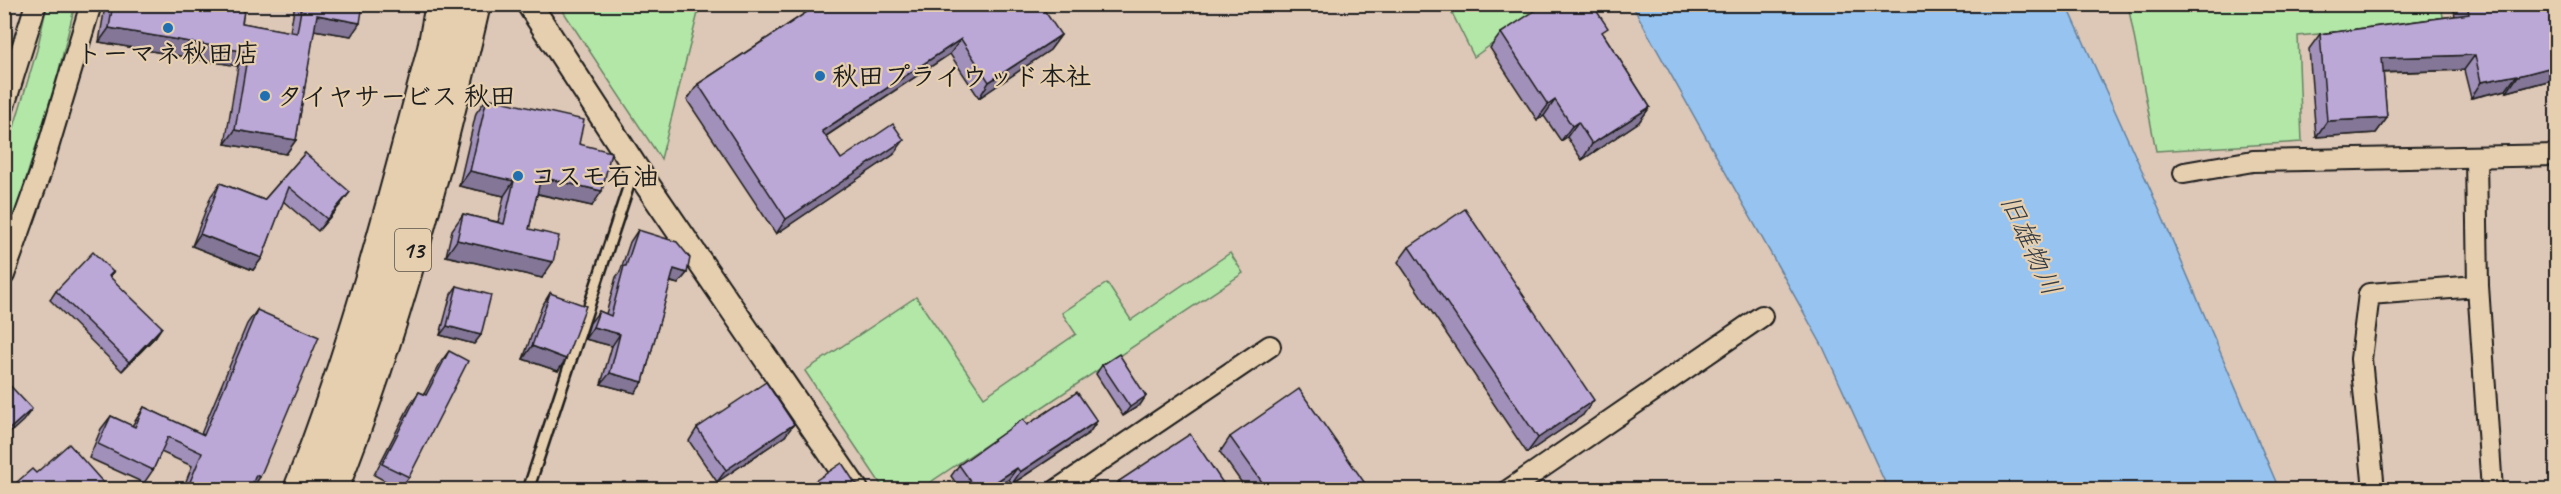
<svg xmlns="http://www.w3.org/2000/svg" width="2561" height="494" viewBox="0 0 2561 494" font-family="Caveat,'Klee One',sans-serif">
	<style>
		.green { fill: #b2e7a8; stroke: #678262; stroke-width: 1.5 }
		.water { fill: #96c3f0; stroke: #65809b; stroke-width: 1.5 }
		.lines { fill: none; stroke-linecap: round; stroke-linejoin: round }
		.service-casing { stroke: #1c1c1c; stroke-width: 14 }
		.minor-casing { stroke: #1c1c1c; stroke-width: 24 }
		.tertiary-casing { stroke: #1c1c1c; stroke-width: 28 }
		.trunk-casing { stroke: #1c1c1c; stroke-width: 36 }
		.service { stroke: #e6cfaf; stroke-width: 9 }
		.minor { stroke: #e6cfaf; stroke-width: 20 }
		.tertiary { stroke: #e6cfaf; stroke-width: 24 }
		.trunk { stroke: #e6cfaf; stroke-width: 32 }
		.wall { fill: #a190b9; stroke: #1c1c1c; stroke-width: 1.5 }
		.shaded-wall { fill: #837696; stroke: #1c1c1c; stroke-width: 1.5 }
		.building { fill: #bba8d7; stroke: #1c1c1c; stroke-width: 1.5 }
		.poi-dot { fill: #1f6fb2; stroke: #e6cfaf; stroke-width: 2 }
		.labels { text-anchor: middle; stroke-width: 4.5; stroke-linejoin: round; paint-order: stroke }
		.shield { fill: #e6cfaf; stroke: #595248; stroke-width: 1.5 }
		.shield-label { font-size: 24px; font-weight: bold; fill: #1c1c1c }
		.poi-label { font-size: 26px; font-weight: bold; fill: #1c1c1c; stroke: #e6cfaf; text-anchor: start }
		.water-label { font-size: 27px; font-style: italic; fill: #343d46; stroke: #e6cfaf }
	</style>
	<rect width="100%" height="100%" fill="#ddc7b7"/>
	<filter id="ink" filterUnits="userSpaceOnUse"><feTurbulence type="fractalNoise" baseFrequency=".0167" numOctaves="2"/><feDisplacementMap in="SourceGraphic" scale="12" xChannelSelector="R" yChannelSelector="G"/><feConvolveMatrix kernelMatrix="1 2 1 2 8 2 1 2 1" color-interpolation-filters="sRGB"/></filter>
	<g filter="url(#ink)">
		<!-- green -->
		<g class="green">
			<polygon points="47,5 75,5 58,74 5,248 5,157 37,50"/>
			<polygon points="559,5 700,5 661,159"/>
			<polygon points="1448,5 1546,5 1474,57"/>
			<polygon points="2128,5 2441,5 2444,22 2298,36 2302,142 2156,151"/>
			<polygon points="1230,253 1243,273 920,489 884,489 805,371 916,297 984,397 1076,334 1062,313 1107,283 1131,320"/>
		</g>
		<!-- water -->
		<polygon class="water" points="1632,5 2067,5 2149,186 2279,489 1888,489 1823,347"/>
		<g class="lines">
			<!-- service casing -->
			<g class="service-casing">
				<polyline id="service" points="528,490 634,170"/>
			</g>
			<!-- minor casing -->
			<g class="minor-casing">
				<g id="minor">
					<polyline points="4,106 36,4"/>
					<polyline points="2476,158 2478,286 2492,490"/>
					<polyline points="2184,173 2253,161 2556,155"/>
					<polyline points="4,275 40,174 91,4"/>
					<polyline points="1057,490 1270,346"/>
					<polyline points="1509,490 1762,316"/>
					<polyline points="2374,490 2361,359 2369,294 2478,286"/>
				</g>
			</g>
			<!-- tertiary casing -->
			<g class="tertiary-casing">
				<polyline id="tertiary" points="529,4 635,167 856,490"/>
			</g>
			<!-- trunk casing -->
			<g class="trunk-casing">
				<g id="trunk">
					<path d="M300,490c57,-144 95,-292 134,-441l8,-45"/>
					<path d="M331,490c63,-158 105,-321 143,-486"/>
				</g>
			</g>
			<!-- service -->
			<use href="#service" class="service"/>
			<!-- minor -->
			<use href="#minor" class="minor"/>
			<!-- tertiary -->
			<use href="#tertiary" class="tertiary"/>
			<!-- trunk -->
			<use href="#trunk" class="trunk"/>
		</g>
		<!-- wall -->
		<g class="wall">
			<polygon points="110,4 245,4 242,23 290,32 295,4 363,4 351,36 314,30 296,140 286,154 225,144 238,66 99,42 104,12"/>
			<polygon points="819,4 1061,35 1050,50 979,98 950,54 825,137 841,159 893,155 776,234 687,100 698,84"/>
			<polygon points="2453,4 2556,4 2556,86 2555,79 2507,92 2506,90 2471,98 2464,70 2383,73 2387,118 2376,133 2316,137 2309,49 2320,34 2455,16"/>
			<polygon points="1501,33 1604,35 1650,107 1639,122 1582,160 1567,137 1561,141 1544,116 1537,120 1490,48"/>
			<polygon points="487,98 579,144 592,206 537,194 529,229 542,278 446,256 452,230 463,214 498,222 504,196 459,186 476,113"/>
			<polygon points="305,153 341,204 318,231 283,201 262,258 253,270 192,246 211,196 220,183 264,200"/>
			<polygon points="638,230 687,273 678,284 670,282 643,382 635,393 601,384 612,346 585,339 590,323 599,311 606,314 616,277 620,272 630,242"/>
			<polygon points="1409,247 1583,415 1527,453 1398,262"/>
			<polygon points="113,272 110,277 156,336 122,371 50,300 56,291"/>
			<polygon points="457,286 481,335 474,344 440,335 451,294"/>
			<polygon points="550,293 558,371 523,359 542,306"/>
			<polygon points="257,310 252,489 183,489 192,466 161,452 153,470 144,483 89,458 101,429 111,416 132,426 144,407 201,434 247,324"/>
			<polygon points="449,351 409,477 400,489 374,475 411,403 419,392 424,394 441,362"/>
			<polygon points="1102,365 1146,396 1140,405 1123,416 1096,374"/>
			<polygon points="1097,421 1089,433 1012,484 1009,479 994,489 960,489 951,476 959,465 1027,425"/>
			<polygon points="697,428 785,436 717,482 689,441"/>
			<polygon points="1230,437 1369,489 1246,489 1220,452"/>
			<polygon points="1119,481 1227,489 1113,489"/>
		</g>
		<!-- shaded-wall -->
		<g class="shaded-wall">
			<polygon points="317,15 360,23 351,36 307,29"/>
			<polygon points="109,28 248,52 238,66 99,42"/>
			<polygon points="1061,35 1050,50 979,98 989,82"/>
			<polygon points="961,39 950,54 811,146 822,131"/>
			<polygon points="2475,55 2464,70 2371,73 2382,58"/>
			<polygon points="2556,66 2556,77 2555,79 2507,92 2518,76"/>
			<polygon points="2517,75 2506,90 2471,98 2481,82"/>
			<polygon points="1555,100 1544,116 1537,120 1548,105"/>
			<polygon points="1650,107 1639,122 1582,160 1592,144"/>
			<polygon points="2387,118 2376,133 2316,137 2327,121"/>
			<polygon points="1578,122 1567,137 1561,141 1572,126"/>
			<polygon points="235,130 296,140 286,154 225,144"/>
			<polygon points="904,140 893,155 776,234 786,219"/>
			<polygon points="470,171 514,181 504,196 459,186"/>
			<polygon points="541,177 602,191 592,206 530,192"/>
			<polygon points="350,192 341,204 318,231 327,219"/>
			<polygon points="200,234 262,258 253,270 192,246"/>
			<polygon points="457,240 553,262 542,278 446,256"/>
			<polygon points="674,269 687,273 678,284 666,280"/>
			<polygon points="447,326 481,335 474,344 440,335"/>
			<polygon points="162,327 156,336 122,371 129,362"/>
			<polygon points="593,327 620,334 612,346 585,339"/>
			<polygon points="532,346 566,359 558,371 523,359"/>
			<polygon points="610,373 643,382 635,393 601,384"/>
			<polygon points="1146,396 1140,405 1123,416 1130,407"/>
			<polygon points="1594,400 1583,415 1527,453 1538,438"/>
			<polygon points="32,409 23,421 4,438 4,434"/>
			<polygon points="1097,421 1089,433 1012,484 1020,472"/>
			<polygon points="794,424 785,436 717,482 726,470"/>
			<polygon points="1017,468 1009,479 994,489 985,489"/>
			<polygon points="256,475 260,477 252,489 247,489"/>
		</g>
		<!-- building -->
		<g class="building">
			<polygon points="113,4 245,4 242,23 297,33 302,4 363,4 360,23 317,15 296,140 235,130 248,52 109,28"/>
			<polygon points="819,4 1040,4 1061,35 989,82 961,39 822,131 841,159 893,124 904,140 786,219 698,84"/>
			<polygon points="1545,4 1592,4 1608,28 1602,32 1650,107 1592,144 1578,122 1572,126 1555,100 1548,105 1501,33"/>
			<polygon points="2467,4 2556,4 2556,66 2518,76 2517,75 2481,82 2475,55 2382,58 2387,118 2327,121 2320,34 2469,14"/>
			<polygon points="487,98 584,120 579,144 611,152 602,191 541,177 529,229 559,236 553,262 457,240 463,214 504,224 514,181 470,171"/>
			<polygon points="305,153 350,192 327,219 289,187 262,258 200,234 220,183 264,200"/>
			<polygon points="1465,209 1594,400 1538,438 1409,247"/>
			<polygon points="638,230 677,242 690,258 687,273 674,269 643,382 610,373 620,334 593,327 599,311 611,316 624,266 626,266"/>
			<polygon points="93,252 113,272 109,276 162,327 129,362 56,291"/>
			<polygon points="457,286 491,295 481,335 447,326"/>
			<polygon points="550,293 586,306 566,359 532,346"/>
			<polygon points="257,310 319,337 260,477 256,475 250,489 187,489 202,453 168,437 153,470 98,444 111,416 135,427 144,407 204,435"/>
			<polygon points="449,351 468,361 409,477 382,464 419,392 426,395"/>
			<polygon points="1119,354 1146,396 1130,407 1102,365"/>
			<polygon points="4,379 32,409 4,434"/>
			<polygon points="766,382 794,424 726,470 697,428"/>
			<polygon points="1299,389 1369,489 1267,489 1230,437"/>
			<polygon points="1077,392 1097,421 1020,472 1017,468 985,489 976,489 959,465 1023,419 1027,425"/>
			<polygon points="1190,434 1227,489 1124,489 1119,481"/>
			<polygon points="69,444 109,489 9,489 32,469 36,473"/>
			<polygon points="842,463 855,483 867,489 803,489"/>
		</g>
	</g>
	<!-- markers -->
	<g class="poi-dot">
		<circle cx="168" cy="28" r="6"/>
		<circle cx="820" cy="76" r="6"/>
		<circle cx="265" cy="96" r="6"/>
		<circle cx="518" cy="176" r="6"/>
	</g>
	<g class="labels">
		<!-- shield labels -->
		<rect class="shield" x="395" y="229" width="36" height="42" rx="4.5"/>
		<g class="shield-label">
			<text x="413" y="258">13</text>
		</g>
		<!-- poi labels -->
		<g class="poi-label">
			<text x="168" y="62" text-anchor="middle">トーマネ秋田店</text>
			<text x="832" y="85">秋田プライウッド本社</text>
			<text x="277" y="105">タイヤサービス 秋田</text>
			<text x="530" y="185">コスモ石油</text>
		</g>
		<!-- water labels -->
		<g class="water-label">
			<text transform="translate(2031 245) rotate(65)" y="9">旧雄物川</text>
		</g>
	</g>
	<!-- margin -->
	<rect width="2561" height="494" fill="none" stroke="#e6cfaf" stroke-width="24"/>
	<rect x="12" y="12" width="2537" height="470" fill="none" stroke="#1c1c1c" stroke-width="2" filter="url(#ink)"/>
</svg>
